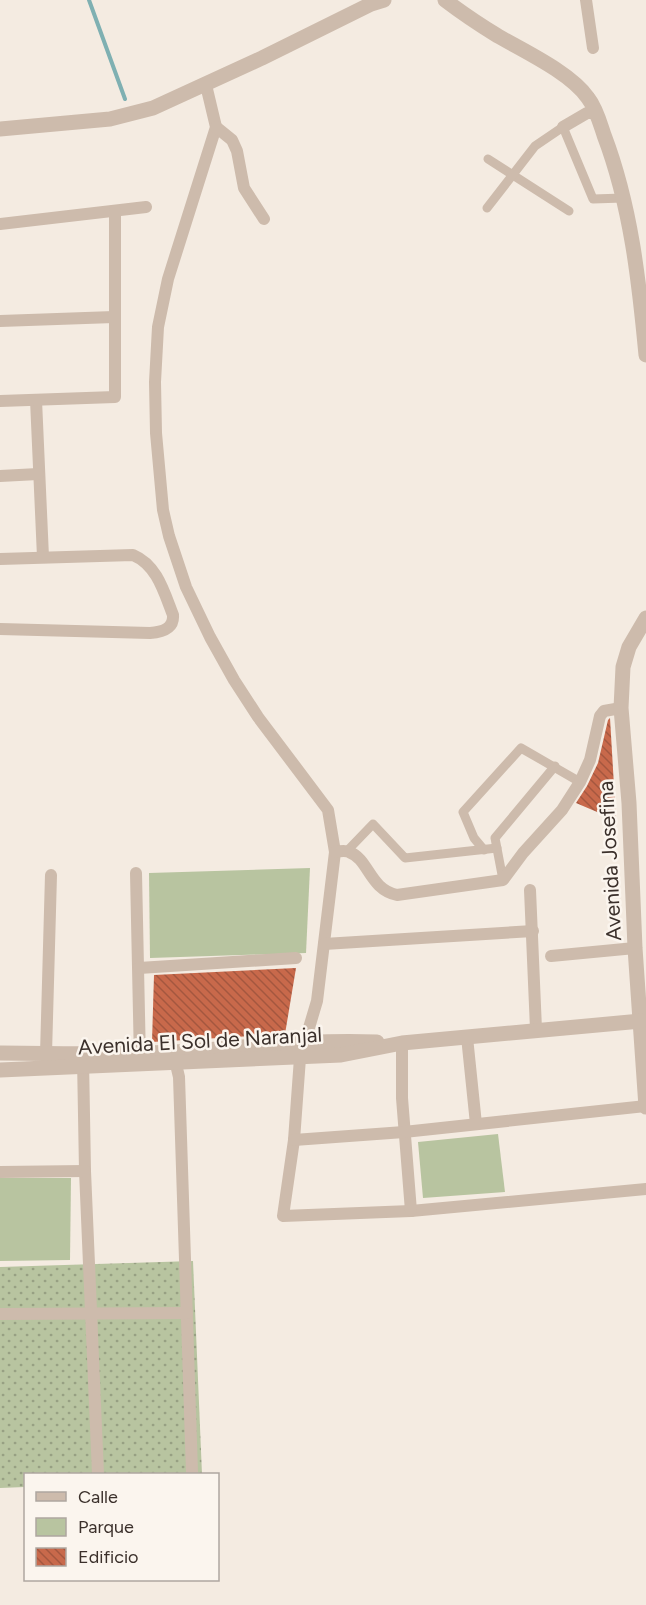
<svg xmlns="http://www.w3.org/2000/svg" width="646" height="1605" viewBox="0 0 646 1605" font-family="Figtree,sans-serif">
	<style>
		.grass { fill: url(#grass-dots) }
		.park { fill: #b8c4a0 }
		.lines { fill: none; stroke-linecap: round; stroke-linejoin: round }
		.stream { stroke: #7fb0b2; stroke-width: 4 }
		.building { fill: url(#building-back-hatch) }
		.pedestrian { stroke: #cdbbac; stroke-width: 9 }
		.minor { stroke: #cdbbac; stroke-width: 12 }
		.tertiary { stroke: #cdbbac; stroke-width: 15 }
		.labels { text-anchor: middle; stroke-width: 5; stroke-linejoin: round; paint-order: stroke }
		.street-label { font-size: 21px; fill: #3b302b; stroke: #fbf5ee }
	</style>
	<defs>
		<pattern id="grass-dots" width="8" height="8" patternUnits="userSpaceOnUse" patternTransform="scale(1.5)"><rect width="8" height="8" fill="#b8c4a0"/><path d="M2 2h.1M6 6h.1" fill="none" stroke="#97a083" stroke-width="1.8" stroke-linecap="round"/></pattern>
		<pattern id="building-back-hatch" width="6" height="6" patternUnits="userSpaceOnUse" patternTransform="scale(1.5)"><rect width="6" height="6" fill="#c8694b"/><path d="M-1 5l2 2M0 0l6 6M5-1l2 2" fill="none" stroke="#a4573f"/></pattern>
	</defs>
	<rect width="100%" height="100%" fill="#f4ebe1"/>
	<!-- grass -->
	<polygon class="grass" points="193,1261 202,1474 26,1474 25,1487 0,1488 0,1267"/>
	<!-- park -->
	<g class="park">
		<polygon points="310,868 306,953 150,958 149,873"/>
		<polygon points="498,1134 505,1192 423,1198 418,1142"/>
		<polygon points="0,1178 71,1178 70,1260 0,1261"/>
	</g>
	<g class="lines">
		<!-- stream -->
		<polyline class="stream" points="89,0 125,99"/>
	</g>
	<!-- building -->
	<g class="building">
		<polygon points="610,718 616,820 576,803 587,786 598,763 608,720"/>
		<polygon points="296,968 285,1034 152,1042 154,975"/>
	</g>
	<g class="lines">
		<!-- pedestrian -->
		<g class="pedestrian">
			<polyline points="488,159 569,211"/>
			<polyline points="487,208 535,146 563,127 593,199 623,198"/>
			<polyline points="484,850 474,838 463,812 521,748 580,782"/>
			<polyline points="347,851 373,824 405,858 497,848"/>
			<polyline points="503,880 495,838 555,766"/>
		</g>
		<!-- minor -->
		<g class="minor">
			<polyline points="586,0 593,48"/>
			<polyline points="206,85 216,127 168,279 158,327 155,382 156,433 163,510 169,536 186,587 210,637 234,680 258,717 328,810 335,852 317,1001 300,1058 294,1140 283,1216 411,1211 646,1189"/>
			<polyline points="216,127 232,140 237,151 244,188 264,219"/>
			<polyline points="563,127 587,113 596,113"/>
			<polyline points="0,224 146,207"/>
			<polyline points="0,321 114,317"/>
			<polyline points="36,400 43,557"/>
			<polyline points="0,401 115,397 115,211"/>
			<polyline points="0,476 38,474"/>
			<path d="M0,559l133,-4c24,10 31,37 40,60 1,14 -11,17 -23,18l-150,-4"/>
			<path d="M335,852c5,-1 10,-2 14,0 20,7 20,37 48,43l106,-15 20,-27 39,-43 18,-28 10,-22 10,-44 4,-5 17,-3"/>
			<polyline points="136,873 140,1061"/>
			<polyline points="530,890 536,1029"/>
			<polyline points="324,944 533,931"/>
			<polyline points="551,956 635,948"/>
			<polyline points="139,968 296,958"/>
			<polyline points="467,1037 476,1124"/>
			<polyline points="402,1043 402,1098 411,1211"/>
			<polyline points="46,1054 51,875"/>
			<polyline points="174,1056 179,1077 192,1472"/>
			<polyline points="83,1059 85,1171 98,1474"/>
			<polyline points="294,1140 404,1132 646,1106"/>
			<polyline points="0,1172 85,1171"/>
			<polyline points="0,1314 187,1313"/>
		</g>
		<!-- tertiary -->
		<g class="tertiary">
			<path d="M445,0c17,13 35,25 53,36 26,15 73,37 90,62 8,10 12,25 16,37 27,71 35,146 42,220"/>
			<polyline points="0,129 110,119 153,108 262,58 371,4 384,0"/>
			<polyline points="646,618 629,647 623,667 621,708 629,803 635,948 646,1107"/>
			<path d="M0,1053c58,1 115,2 173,-1 68,-4 136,-13 204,-10"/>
			<polyline points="0,1070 341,1055 402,1043 641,1021"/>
		</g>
	</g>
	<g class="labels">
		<!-- street labels -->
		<g class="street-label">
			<text transform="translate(610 861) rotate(-93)" y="7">Avenida Josefina</text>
			<text transform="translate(200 1041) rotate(-3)" y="7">Avenida El Sol de Naranjal</text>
		</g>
	</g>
	<!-- legend -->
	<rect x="24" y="1473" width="195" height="108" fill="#fbf5ee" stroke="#aea6a0" stroke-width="1.5"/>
	<rect x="36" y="1492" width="30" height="9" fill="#cdbbac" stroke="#aea6a0" stroke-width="1.5"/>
	<text x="78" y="1503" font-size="18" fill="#3b302b">Calle</text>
	<rect x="36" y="1518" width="30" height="18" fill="#b8c4a0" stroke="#aea6a0" stroke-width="1.5"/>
	<text x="78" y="1533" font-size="18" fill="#3b302b">Parque</text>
	<rect x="36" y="1548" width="30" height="18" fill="url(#building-back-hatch)" stroke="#aea6a0" stroke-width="1.5"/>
	<text x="78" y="1563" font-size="18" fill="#3b302b">Edificio</text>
</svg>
